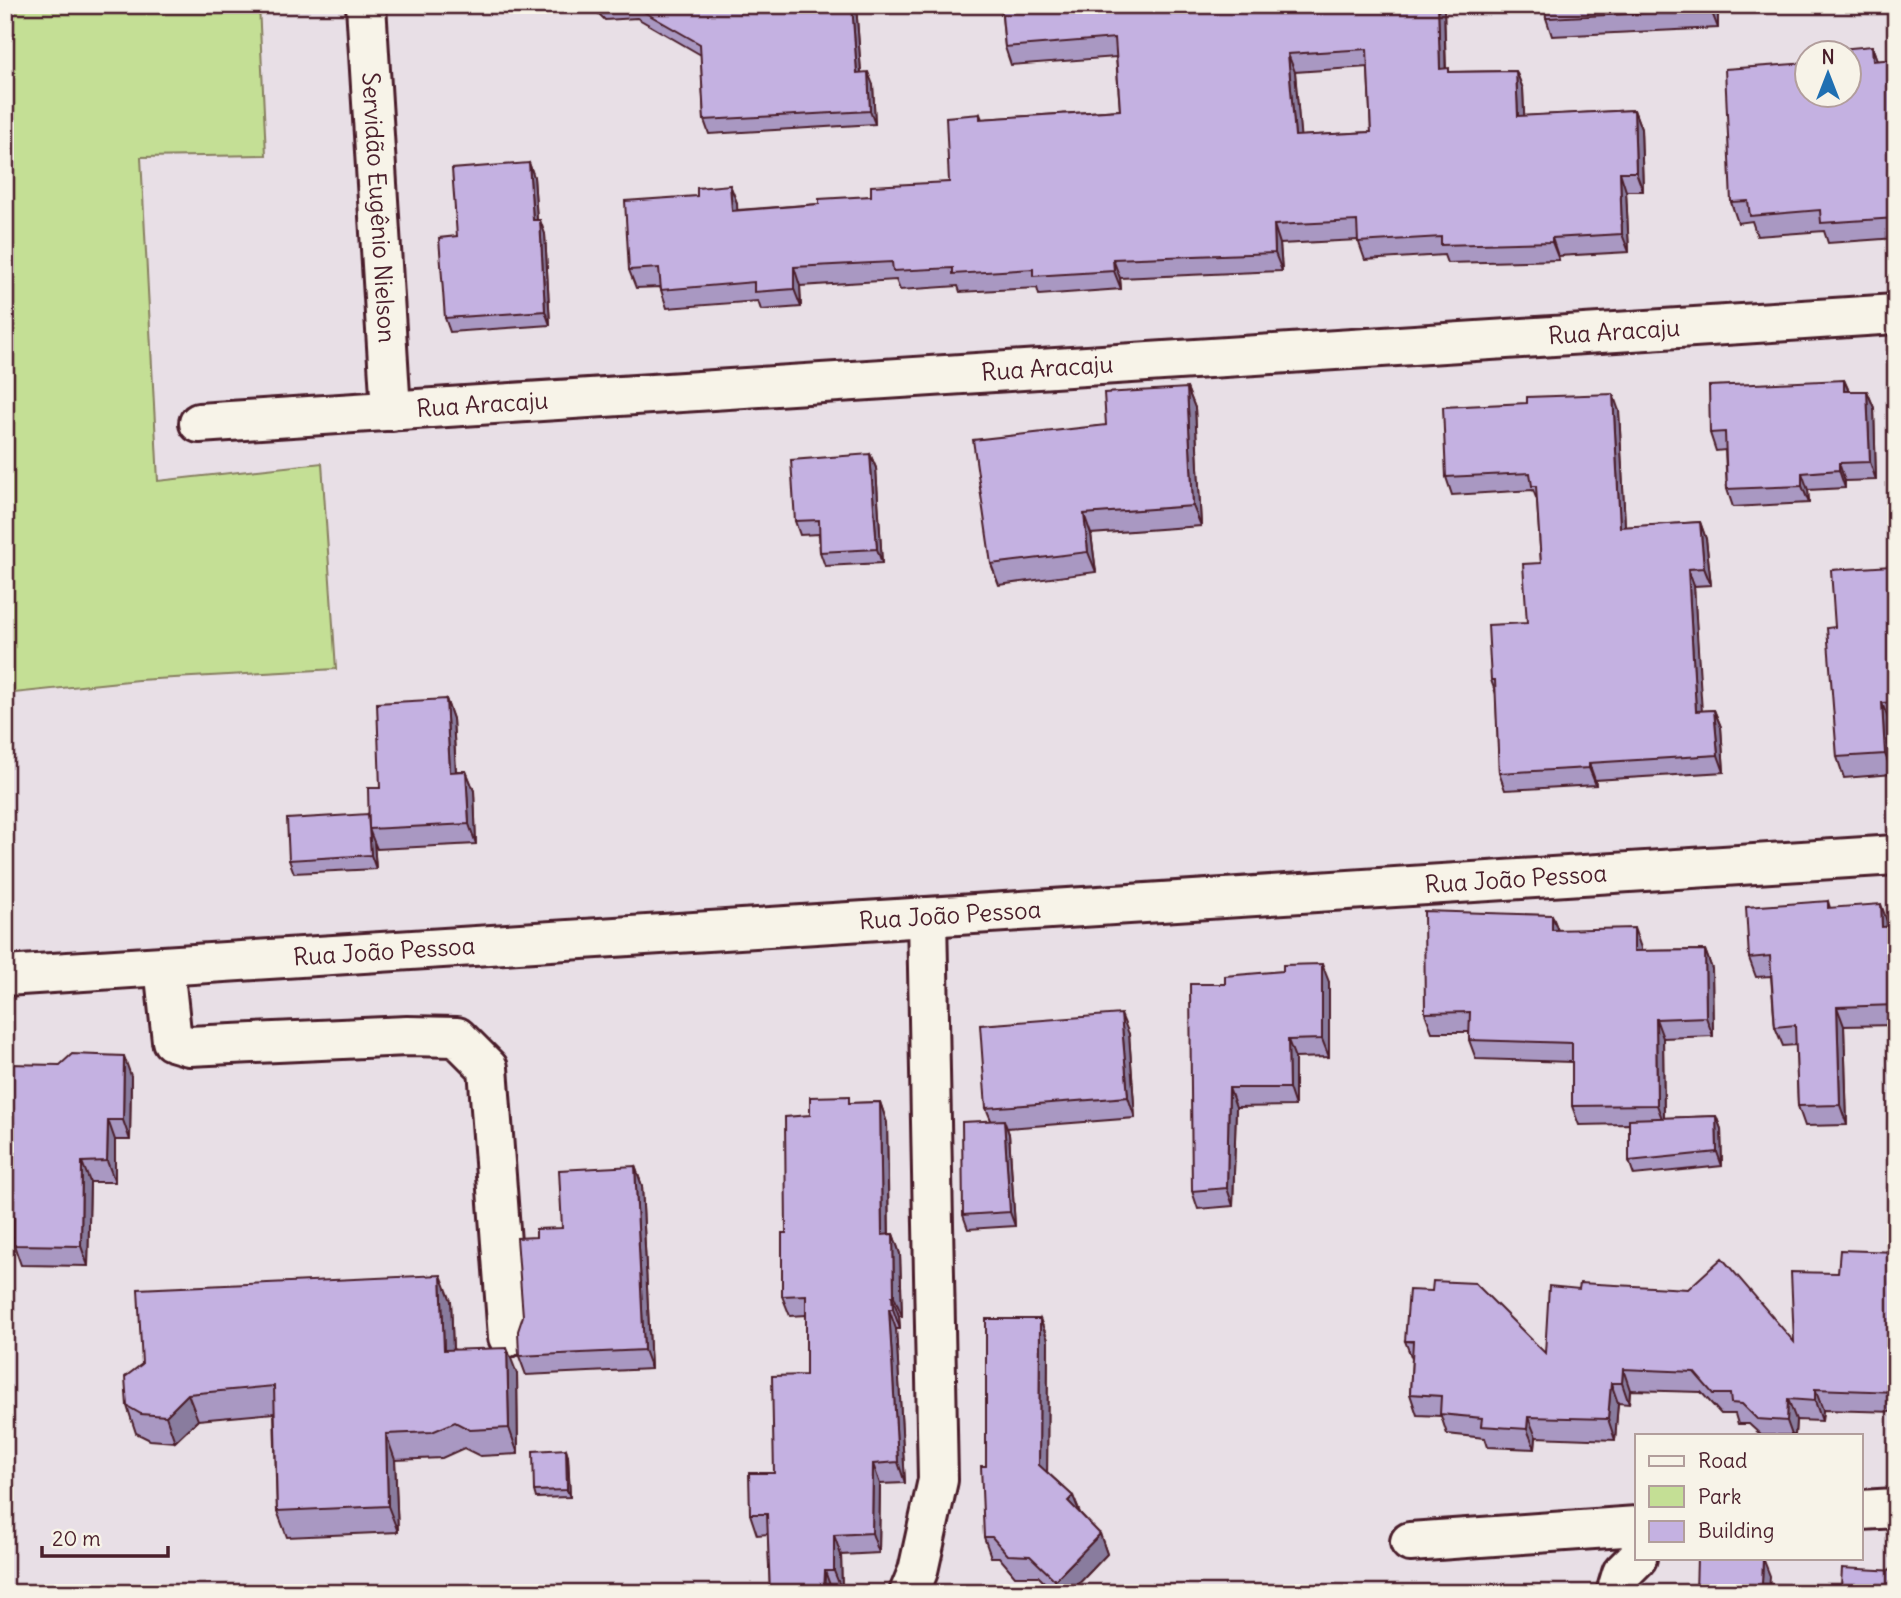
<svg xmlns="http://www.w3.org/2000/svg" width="1901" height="1598" viewBox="0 0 1901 1598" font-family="Delius,sans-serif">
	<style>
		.green { fill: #c4df95; stroke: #877f60; stroke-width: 2 }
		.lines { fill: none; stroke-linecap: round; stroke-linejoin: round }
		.minor-casing { stroke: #4a1f2b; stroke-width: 44 }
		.minor { stroke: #f7f3e8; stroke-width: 38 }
		.wall { fill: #a998c2; stroke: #4a1f2b; stroke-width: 2; fill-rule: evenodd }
		.shaded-wall { fill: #897c9e; stroke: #4a1f2b; stroke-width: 2 }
		.building { fill: #c4b1e1; stroke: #4a1f2b; stroke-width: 2; fill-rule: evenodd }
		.labels { text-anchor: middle; stroke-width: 5; stroke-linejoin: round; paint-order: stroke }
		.street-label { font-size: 24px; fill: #4a1f2b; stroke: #f7f3e8 }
	</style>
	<rect width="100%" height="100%" fill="#e8dfe6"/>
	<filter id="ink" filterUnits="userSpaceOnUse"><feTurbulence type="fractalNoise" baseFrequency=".0143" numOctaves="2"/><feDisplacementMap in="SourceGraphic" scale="14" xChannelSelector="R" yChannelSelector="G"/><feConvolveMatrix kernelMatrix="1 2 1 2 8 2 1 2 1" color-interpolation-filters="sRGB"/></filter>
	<g filter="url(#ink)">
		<!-- green -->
		<polygon class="green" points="5,5 259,5 266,155 141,157 158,481 322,463 336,669 138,680 5,694"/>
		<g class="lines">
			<!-- minor casing -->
			<g class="minor-casing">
				<g id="minor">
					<path id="s1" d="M366,5l25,406"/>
					<path id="s2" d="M199,423l1697,-109"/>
					<polyline points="164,966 172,1041 189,1046 407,1036 457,1037 488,1068 508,1337"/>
					<path id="s3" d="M5,976l1891,-121"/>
					<polyline points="1861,1510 1896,1508"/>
					<polyline points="1410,1542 1637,1526"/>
					<polyline points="909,1593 918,1571 938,1480 927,917"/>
					<polyline points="1616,1593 1622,1573 1637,1558"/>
				</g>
			</g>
			<!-- minor -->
			<use href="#minor" class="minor"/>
		</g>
		<!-- wall -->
		<g class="wall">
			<polygon points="590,5 856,5 861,72 873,85 875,124 709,134 704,120 701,55 637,18 605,20"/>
			<path d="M1001,5h471v2h-28l2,61 4,4 66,-1 7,18 1,27 110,-6 7,19 2,62h-17l3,61 -71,4 1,4 -112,3 -3,-8 -79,5 -7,-20 -78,4 2,27 -162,7 1,11 -82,6 -2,-7 -77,4 -2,-6 -58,4 -4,-10 -96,6 1,21 -40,3 -3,-9 -91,7 -7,-21 -24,1 -7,-18 68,-74 33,-11 7,18v7l82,-6 52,-8 78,-14 31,-68 2,5 138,-9 -4,-53 -105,8 -6,-18zM1368,67l3,65 -71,4 -5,-64z"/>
			<polygon points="1718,5 1718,28 1552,36 1546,18"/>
			<polygon points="1872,46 1877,61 1896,59 1896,238 1828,243 1824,231 1757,236 1752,221 1738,223 1731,202 1807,63"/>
			<polygon points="529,163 534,177 537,220 545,234 550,325 450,332 445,318 457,236"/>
			<polygon points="1844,380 1849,391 1867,391 1874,408 1876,480 1845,481 1845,488 1808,490 1809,503 1733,507 1727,489 1725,450 1716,451 1710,433"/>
			<polygon points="1187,388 1195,408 1201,526 1091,534 1096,572 999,585 991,564 1106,425"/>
			<polygon points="1619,411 1625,527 1700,522 1706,539 1711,585 1694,586 1701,711 1714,710 1721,727 1724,772 1595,780 1596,785 1505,790 1499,773 1496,694 1491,680 1527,623 1541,563 1537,500 1533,490 1452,495 1446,477"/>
			<polygon points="870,454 876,468 882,563 825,566 820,552 819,534 800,535 795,521"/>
			<polygon points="1891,566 1896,579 1896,722 1890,723 1893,774 1844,778 1837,757 1835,627"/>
			<polygon points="446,699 453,719 456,771 466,771 474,791 476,844 377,849 374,842 376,869 294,873 289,860 368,814 380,788"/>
			<polygon points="1828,901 1830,908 1888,924 1888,927 1896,926 1896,1025 1844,1026 1847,1125 1805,1126 1798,1106 1796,1045 1783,1046 1775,1027 1771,976 1756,977 1749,958"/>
			<polygon points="1552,915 1558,930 1641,948 1641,951 1705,950 1712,969 1713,1036 1663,1038 1664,1118 1716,1116 1721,1129 1722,1166 1634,1175 1629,1161 1629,1124 1579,1125 1572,1106 1572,1062 1476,1059 1469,1040 1469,1032 1432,1032 1425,1013"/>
			<polygon points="1329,982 1329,1057 1295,1058 1295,1106 1236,1107 1233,1206 1198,1209 1192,1191 1225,984"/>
			<polygon points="1129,1034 1135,1118 1007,1128 1009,1134 1015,1226 968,1229 963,1215 991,1120 986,1108"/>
			<polygon points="5,1050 11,1064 131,1076 130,1140 115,1140 115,1182 90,1182 88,1266 21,1265 14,1245 14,1237 5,1237"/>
			<polygon points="880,1102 887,1123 889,1234 893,1234 900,1254 902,1316 899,1316 900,1329 896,1329 905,1483 880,1484 879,1553 841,1555 842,1591 832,1591 832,1593 770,1593 768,1534 757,1535 750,1514 774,1473 806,1375 806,1315 790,1316 782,1296 810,1115 852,1103"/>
			<polygon points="635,1166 642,1186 651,1369 526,1375 519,1356 523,1316 536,1237 562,1228"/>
			<polygon points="1896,1252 1896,1412 1823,1410 1822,1421 1796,1420 1795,1435 1761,1435 1749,1424 1738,1424 1735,1414 1721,1414 1701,1392 1630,1390 1629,1404 1618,1403 1615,1440 1536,1437 1535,1449 1488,1447 1485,1438 1447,1434 1441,1416 1417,1415 1410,1394 1412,1359 1405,1341 1545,1353 1794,1342 1838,1273"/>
			<polygon points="451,1301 453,1349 517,1374 518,1454 480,1456 464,1448 442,1458 395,1460 398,1532 287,1537 277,1511 274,1413 198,1420 175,1442 150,1440 136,1433 127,1406"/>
			<polygon points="1040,1319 1048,1340 1047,1472 1073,1496 1080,1513 1100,1534 1107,1554 1070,1593 1055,1593 1038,1576 1015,1576 999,1557 991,1557 984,1537 986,1466"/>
			<polygon points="566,1449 568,1456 570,1497 536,1498 534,1491"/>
		</g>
		<!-- shaded-wall -->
		<g class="shaded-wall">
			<polygon points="852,5 856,5 862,86 857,73"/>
			<polygon points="1438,5 1444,5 1444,7 1446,87 1440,69"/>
			<polygon points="1711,5 1718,5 1718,28 1711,10"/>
			<polygon points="1872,46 1879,66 1873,61"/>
			<polygon points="1288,54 1295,72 1302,154 1295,136"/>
			<polygon points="1516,71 1523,89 1525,134 1518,116"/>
			<polygon points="868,72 873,85 875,124 870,111"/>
			<polygon points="1634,110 1641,129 1643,191 1636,172"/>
			<polygon points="529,163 534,177 538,234 533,220"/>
			<polygon points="1620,172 1626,191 1629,252 1622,234"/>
			<polygon points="730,185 737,203 738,229 732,211"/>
			<polygon points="540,220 545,234 550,325 545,311"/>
			<polygon points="1274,225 1280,244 1282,271 1275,253"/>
			<polygon points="1552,238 1558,256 1559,260 1552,242"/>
			<polygon points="1113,259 1120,278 1121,289 1114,271"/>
			<polygon points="794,267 800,286 801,307 794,289"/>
			<polygon points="1844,380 1851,397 1844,391"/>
			<polygon points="1187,388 1195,408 1201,526 1193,506"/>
			<polygon points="1867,391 1874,408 1876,480 1870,462"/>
			<polygon points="1613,394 1619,411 1626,544 1620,527"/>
			<polygon points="870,454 876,468 882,563 877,549"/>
			<polygon points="1839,463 1845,481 1845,488 1839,470"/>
			<polygon points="1802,473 1808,490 1809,503 1802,486"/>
			<polygon points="1084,514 1091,534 1096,572 1088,552"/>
			<polygon points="1700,522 1706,539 1711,585 1704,568"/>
			<polygon points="1891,566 1896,579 1896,627 1895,624"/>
			<polygon points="1688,569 1694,586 1703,728 1696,711"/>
			<polygon points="446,699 453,719 457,792 450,772"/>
			<polygon points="1882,703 1890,723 1893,774 1885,754"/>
			<polygon points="1714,710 1721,727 1724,772 1718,755"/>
			<polygon points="1589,763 1595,780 1596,785 1589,768"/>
			<polygon points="466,771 474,791 476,844 469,824"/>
			<polygon points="369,829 374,842 376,869 371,855"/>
			<polygon points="1881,904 1888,924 1889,947 1882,927"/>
			<polygon points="1552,915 1559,934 1552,930"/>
			<polygon points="1634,928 1641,948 1641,971 1634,951"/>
			<polygon points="1705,950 1712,969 1713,1036 1706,1017"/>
			<polygon points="1322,964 1329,982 1329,1057 1322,1039"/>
			<polygon points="1837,1007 1844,1026 1847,1125 1840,1105"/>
			<polygon points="1121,1014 1129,1034 1135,1118 1128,1097"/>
			<polygon points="1656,1019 1663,1038 1664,1124 1657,1105"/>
			<polygon points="1288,1040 1295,1058 1295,1106 1289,1088"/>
			<polygon points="6,1050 13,1070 6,1064"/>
			<polygon points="124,1056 131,1076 130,1140 123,1120"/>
			<polygon points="1229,1088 1236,1107 1233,1206 1227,1188"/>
			<polygon points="880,1102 887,1123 889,1255 882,1235"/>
			<polygon points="1716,1116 1721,1129 1722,1166 1717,1152"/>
			<polygon points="108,1120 115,1140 115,1182 107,1161"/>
			<polygon points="1004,1120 1009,1134 1015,1226 1010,1212"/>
			<polygon points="82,1162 90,1182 88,1266 81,1246"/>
			<polygon points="635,1166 642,1186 651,1369 644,1350"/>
			<polygon points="893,1234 900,1254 902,1316 894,1296"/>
			<polygon points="441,1275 451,1301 454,1376 444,1350"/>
			<polygon points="892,1296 899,1316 900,1329 893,1309"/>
			<polygon points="889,1309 896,1329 905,1483 898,1462"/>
			<polygon points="1040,1319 1048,1340 1047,1485 1039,1465"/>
			<polygon points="507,1348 517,1374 518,1454 509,1428"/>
			<polygon points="1623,1369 1630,1390 1629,1404 1622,1383"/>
			<polygon points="1611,1383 1618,1403 1615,1440 1608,1419"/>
			<polygon points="1815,1389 1823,1410 1822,1421 1815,1401"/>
			<polygon points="188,1394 198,1420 175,1442 166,1416"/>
			<polygon points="1788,1399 1796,1420 1795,1435 1792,1435 1787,1421"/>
			<polygon points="1528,1417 1536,1437 1535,1449 1527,1429"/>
			<polygon points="386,1434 395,1460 398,1532 388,1506"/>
			<polygon points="566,1449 568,1456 570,1497 567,1490"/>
			<polygon points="873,1464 880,1484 879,1553 872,1533"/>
			<polygon points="1073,1496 1081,1516 1068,1501"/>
			<polygon points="1100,1534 1107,1554 1070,1593 1060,1593 1055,1580"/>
			<polygon points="834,1535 841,1555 842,1591 834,1571"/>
			<polygon points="1763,1558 1770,1576 1769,1593 1762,1584"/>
			<polygon points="825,1571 832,1591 832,1593 824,1593"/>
		</g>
		<!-- building -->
		<g class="building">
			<polygon points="599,5 630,5 600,7"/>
			<polygon points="632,5 852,5 857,73 868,72 870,111 704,120 700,44"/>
			<path d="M1001,5h437l2,64 9,-1v4l67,-1 2,45 116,-6 2,62h-16l2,62 -70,4v4l-111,3v-8l-83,5 -1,-21 -83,4 1,28 -162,6 1,12 -81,5v-7l-80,5v-6l-60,3 -1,-9 -98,5v22l-40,3v-10l-93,8 -2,-22 -30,2 -4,-69 72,-5v-8l33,-3 2,26 87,-7v-5l52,-3v-10l78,-4 -3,-65 34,-3v5l140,-9 -5,-72 -110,9zM1367,49l4,83 -76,4 -7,-82z"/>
			<polygon points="1545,5 1711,5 1711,10 1546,18"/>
			<polygon points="1872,46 1873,61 1896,59 1896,218 1821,223 1820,210 1750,216 1748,201 1731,202 1725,69 1807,63 1807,94 1849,94 1849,52 1807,52"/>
			<polygon points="529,163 533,220 540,220 545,311 445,318 439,238 457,236 452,169"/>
			<polygon points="1844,380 1844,391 1867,391 1870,462 1839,463 1839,470 1802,473 1802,486 1727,489 1725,432 1710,433 1709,386"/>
			<polygon points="1187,388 1193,506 1084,514 1088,552 991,564 973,440 1106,425 1104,393"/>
			<polygon points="1613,394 1620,527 1700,522 1704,568 1688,569 1696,711 1714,710 1718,755 1589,763 1589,768 1499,773 1495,680 1491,680 1488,625 1527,623 1523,564 1541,563 1536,486 1532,486 1530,473 1446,477 1443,407 1527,403 1527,397"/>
			<polygon points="870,454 877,549 820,552 819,520 795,521 791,460"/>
			<polygon points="1891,566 1895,624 1896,624 1896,702 1882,703 1885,754 1837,757 1827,628 1835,627 1831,570"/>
			<polygon points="446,699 450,772 466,771 469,824 369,829 368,788 380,788 377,703"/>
			<polygon points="368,814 371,855 289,860 287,819"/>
			<polygon points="1828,901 1828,908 1881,904 1882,927 1896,926 1896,1005 1837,1007 1840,1105 1798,1106 1795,1025 1775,1027 1770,956 1749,958 1746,907"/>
			<polygon points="1424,911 1552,915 1552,930 1634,928 1634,951 1705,950 1706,1017 1656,1019 1657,1105 1572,1106 1572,1043 1469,1040 1470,1012 1425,1013"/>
			<polygon points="1322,964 1322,1039 1288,1040 1289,1088 1229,1088 1227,1188 1192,1191 1190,984 1225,984 1225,976 1283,971 1283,965"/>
			<polygon points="1121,1014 1128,1097 986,1108 980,1025"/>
			<polygon points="5,1050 6,1064 60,1065 72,1054 124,1056 123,1120 108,1120 107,1161 82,1162 81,1246 14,1245 14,1217 5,1217"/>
			<polygon points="849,1096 849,1103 880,1102 882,1235 893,1234 894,1296 892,1296 893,1309 889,1309 898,1462 873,1464 872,1533 834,1535 834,1571 825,1571 824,1593 770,1593 767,1514 750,1514 749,1473 774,1473 772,1376 806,1375 806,1295 782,1296 782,1233 786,1233 785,1117 810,1115 810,1097"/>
			<polygon points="1716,1116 1717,1152 1629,1161 1629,1119"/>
			<polygon points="1004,1120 1010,1212 963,1215 962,1122"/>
			<polygon points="635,1166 644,1350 519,1356 518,1331 523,1316 517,1238 536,1237 536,1229 562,1228 559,1170"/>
			<polygon points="1840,1250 1896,1252 1896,1392 1815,1389 1815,1401 1788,1399 1787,1421 1757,1419 1742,1404 1731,1403 1730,1394 1713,1394 1694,1372 1623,1369 1622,1383 1611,1383 1608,1419 1528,1417 1527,1429 1481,1426 1482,1418 1440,1414 1441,1396 1410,1394 1413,1341 1405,1341 1409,1290 1432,1291 1433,1281 1475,1283 1545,1353 1549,1286 1579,1289 1580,1283 1688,1289 1722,1258 1794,1342 1791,1272 1838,1273"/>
			<polygon points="441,1275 444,1350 507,1348 509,1428 470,1430 455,1422 432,1432 386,1434 388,1506 277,1511 274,1386 188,1394 166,1416 141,1414 127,1406 125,1377 142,1364 138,1289"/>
			<polygon points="986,1319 1040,1319 1039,1465 1073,1496 1068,1501 1100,1534 1055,1580 1030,1556 1008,1555 992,1537 984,1537 981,1466 986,1466"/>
			<polygon points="566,1449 567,1490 534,1491 533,1451"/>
			<polygon points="1697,1558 1763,1558 1762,1584 1841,1586 1842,1568 1896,1571 1896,1593 1696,1593"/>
		</g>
	</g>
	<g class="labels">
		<!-- street labels -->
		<g class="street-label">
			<text dy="8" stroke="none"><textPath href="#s1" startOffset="203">Servidão Eugênio Nielson</textPath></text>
			<text dy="8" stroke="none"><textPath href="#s2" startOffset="1418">Rua Aracaju</textPath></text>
			<text dy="8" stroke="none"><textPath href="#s2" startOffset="850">Rua Aracaju</textPath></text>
			<text dy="8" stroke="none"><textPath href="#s2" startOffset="284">Rua Aracaju</textPath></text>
			<text dy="8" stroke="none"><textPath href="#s3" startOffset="1514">Rua João Pessoa</textPath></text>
			<text dy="8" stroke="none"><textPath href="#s3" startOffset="947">Rua João Pessoa</textPath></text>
			<text dy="8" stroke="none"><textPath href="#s3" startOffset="380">Rua João Pessoa</textPath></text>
		</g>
	</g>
	<!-- margin -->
	<rect width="1901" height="1598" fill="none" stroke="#f7f3e8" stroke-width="28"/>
	<rect x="14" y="14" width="1873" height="1570" fill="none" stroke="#4a1f2b" stroke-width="2.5" filter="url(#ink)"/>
	<!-- legend -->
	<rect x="1635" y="1434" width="228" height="126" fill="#f7f3e8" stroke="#b29e9c" stroke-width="2"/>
	<rect x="1649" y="1456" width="35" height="10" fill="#f7f3e8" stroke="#b29e9c" stroke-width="2"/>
	<text x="1698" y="1468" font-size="21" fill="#4a1f2b">Road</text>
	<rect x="1649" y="1486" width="35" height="21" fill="#c4df95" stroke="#b29e9c" stroke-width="2"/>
	<text x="1698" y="1504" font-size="21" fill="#4a1f2b">Park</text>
	<rect x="1649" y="1521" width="35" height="21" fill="#c4b1e1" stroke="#b29e9c" stroke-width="2"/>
	<text x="1698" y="1538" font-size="21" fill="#4a1f2b">Building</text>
	<!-- north arrow -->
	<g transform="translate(1828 74)"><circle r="33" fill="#f7f3e8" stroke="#b29e9c" stroke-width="2"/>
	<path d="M0-5L12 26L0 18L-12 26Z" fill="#1f6fb2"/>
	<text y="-10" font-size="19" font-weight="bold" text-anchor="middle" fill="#4a1f2b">N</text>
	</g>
	<!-- scale -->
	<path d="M42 1546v10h126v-10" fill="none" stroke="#4a1f2b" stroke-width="3.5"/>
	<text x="52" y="1546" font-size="21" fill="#4a1f2b" stroke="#f7f3e8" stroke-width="5" paint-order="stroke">20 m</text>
</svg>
